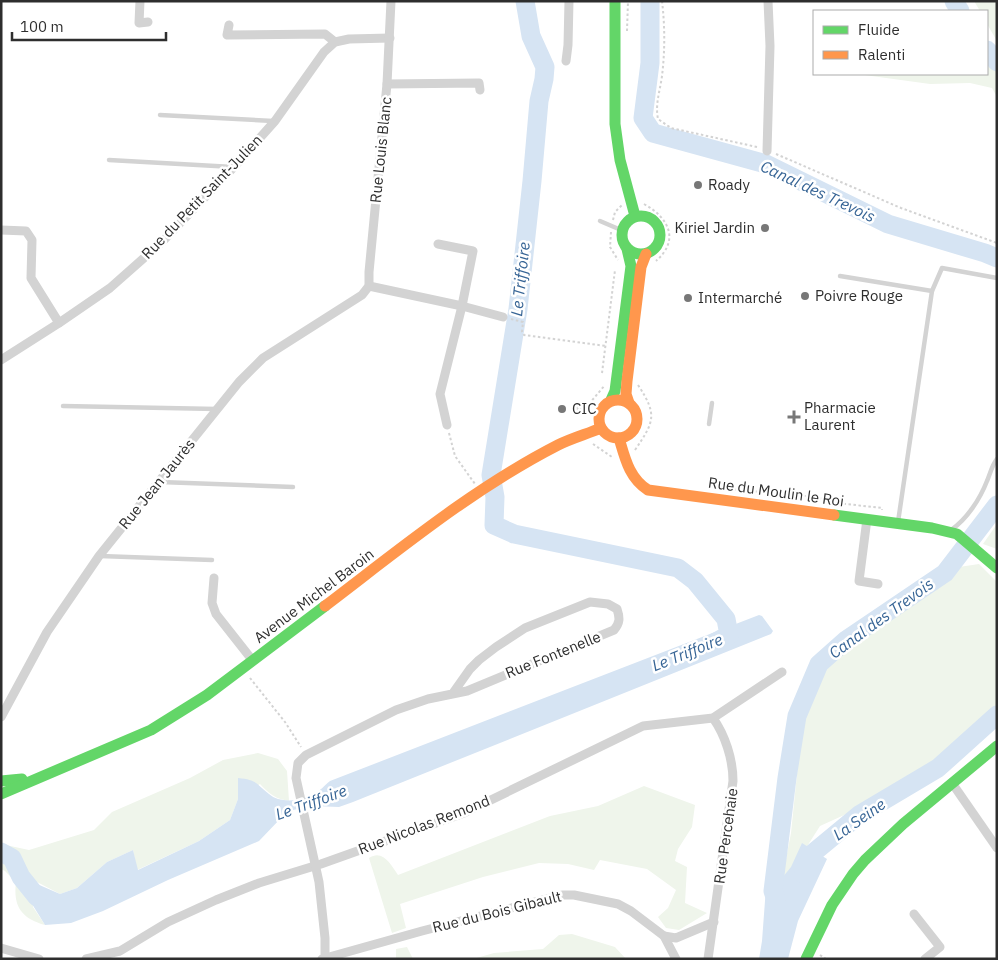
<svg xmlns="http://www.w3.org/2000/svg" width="998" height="960" viewBox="0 0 998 960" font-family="'IBM Plex Sans',sans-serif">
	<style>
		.green { fill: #eff5eb }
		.water { fill: #d6e4f3 }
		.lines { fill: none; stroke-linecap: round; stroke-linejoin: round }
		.river { stroke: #d6e4f3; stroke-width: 19 }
		.path { stroke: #d3d3d3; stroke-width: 2; stroke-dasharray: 2.5 2.5; stroke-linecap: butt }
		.lane { stroke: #d3d3d3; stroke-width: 4.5 }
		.street { stroke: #d3d3d3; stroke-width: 9 }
		.fast { stroke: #63d668; stroke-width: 11 }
		.slow { stroke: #ff974d; stroke-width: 11 }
		.poi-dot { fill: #777; stroke: #fff; stroke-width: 2 }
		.labels { text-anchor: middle; stroke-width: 5; stroke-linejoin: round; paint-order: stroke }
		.street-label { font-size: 15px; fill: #2e2e2e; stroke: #fff }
		.poi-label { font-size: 15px; fill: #2e2e2e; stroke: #fff; text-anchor: start }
		.water-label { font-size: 16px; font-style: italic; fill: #366495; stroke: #fff }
	</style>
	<rect width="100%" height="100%" fill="#fff"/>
	<!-- green -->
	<g class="green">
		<polygon points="974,1 997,1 997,41 987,24 987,11 980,11"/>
		<polygon points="987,57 997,69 997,97 992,88 970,83 930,84 857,74 987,74"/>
		<polygon points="997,524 997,549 983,544"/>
		<polygon points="979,564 997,582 997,710 986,716 958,743 929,767 853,811 820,826 797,862 782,879 791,833 802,725 822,673 849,648 921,598 959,567"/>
		<path d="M258,753l20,6 9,12 2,30c-13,-2 -20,-7 -29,-17l-22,15 -8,21 -31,21 -62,29 -4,-20 -26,12 -30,26 -17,6 -23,-12 -4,25 12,18c-24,-7 -32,-19 -29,-43l-11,-11 -4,-2v-25l28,6 65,-20 18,-18 78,-34 33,-18z"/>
		<path d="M644,786l51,19 -3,22 -14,22 -3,12 12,6 -2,36 22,10 -28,17 -13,-2 -8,-11 10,-9 8,-18 -29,-21 -47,-9 -6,10 -26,-6 -29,-1 -56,14 -83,27 6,24 -14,5 -23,-75c14,-9 22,7 29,17l152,-59 48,-10z"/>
		<polygon points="572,934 615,947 626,959 473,959 494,953 543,949 559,935"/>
		<polygon points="407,947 413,959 396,959 396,949"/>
	</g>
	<!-- water -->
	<g class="water">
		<path d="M759,615l3,1 11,15 -2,3 -418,168 -14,5 -27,-1 -19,4 -11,7 -23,24 -91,39 -65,31 -32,12 -26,2 -21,-34 -3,-14 39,17 17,-6 30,-26 26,-12 5,20 61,-29 31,-21 8,-21v-21c19,2 17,5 31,16 11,10 33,7 45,0 6,-3 11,-9 16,-13z"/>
		<polygon points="802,843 827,859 798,921 788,959 759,959 762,941 767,874 781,875 782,878 791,867"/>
	</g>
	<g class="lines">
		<!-- river -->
		<g class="river">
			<polyline points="525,1 531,36 545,67 544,79 539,101 532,181 518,309 491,475 495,497 494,525 514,534 678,568 695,581 726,619 729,635 714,643"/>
			<polyline points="650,1 650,63 643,118 653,133 766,164 888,224 985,253 997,258"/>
			<polyline points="954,1 960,11"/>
			<polyline points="987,50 997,62"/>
			<polyline points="1,852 12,858 21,877 37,897"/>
			<polyline points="804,874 813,853 859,815 938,768 997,715"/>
			<polyline points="776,900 773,891 787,778 797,716 819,664 846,640 945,573 997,505"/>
		</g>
		<!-- path -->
		<g class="path">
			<path d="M662,1c3,25 3,50 0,75 -2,15 -7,28 -4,43l13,9 86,19"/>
			<polyline points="627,31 628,1"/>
			<polyline points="776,154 901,208 997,243"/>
			<path d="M644,204c25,14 36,36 12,57"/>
			<polyline points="613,220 615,212 622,205"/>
			<polyline points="611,232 610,247 618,260"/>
			<polyline points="511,319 523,322 522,332 524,335 606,346"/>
			<polyline points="602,373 615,270"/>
			<polyline points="589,404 605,385"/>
			<polyline points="449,433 455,456 475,484"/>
			<polyline points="593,444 612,457"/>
			<path d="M635,450c19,-28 23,-35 3,-65"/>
			<polyline points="715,487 797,496 812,496 837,503 882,508 882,510"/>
			<polyline points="250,678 285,722 301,747"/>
			<polyline points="820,955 826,959"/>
		</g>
		<!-- lane -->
		<g class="lane">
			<polyline points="160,115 273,121"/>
			<polyline points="109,160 233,167"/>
			<polyline points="600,221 621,230"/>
			<polyline points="840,276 932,291"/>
			<polyline points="63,406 217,409"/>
			<polyline points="575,407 584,412 599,413"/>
			<polyline points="709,424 712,403"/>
			<polyline points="160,482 293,487"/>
			<polyline points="898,522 932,291 942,268 997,278"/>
			<path d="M951,530c16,-11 29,-31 36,-49 3,-7 5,-16 10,-22"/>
			<polyline points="100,556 212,560"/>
		</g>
		<!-- street -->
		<g class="street">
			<polyline points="140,1 139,23 148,22"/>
			<polyline points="229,25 227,35 325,34 335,42"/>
			<polyline points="566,61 568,45 569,1"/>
			<polyline points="387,84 479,83 480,90"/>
			<polyline points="767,151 770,46 768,1"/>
			<polyline points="1,230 26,231 32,240 31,278 59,323"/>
			<polyline points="438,244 473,251 462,306 440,394 447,425"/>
			<polyline points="369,286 462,306 503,317"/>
			<polyline points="1,360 59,323 110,288 162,242 234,167 275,121 324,52 335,42 349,39 390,38"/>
			<polyline points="867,519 859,581 878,584"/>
			<polyline points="214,578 212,603 216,614 253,661"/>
			<polyline points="1,717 47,632 99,556 239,382 263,358 362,295 369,286 369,272 387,84 391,1"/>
			<polyline points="952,783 997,848"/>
			<polyline points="914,914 940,947 925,959"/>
			<polyline points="664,936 676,938 714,922"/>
			<polyline points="1,948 39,959"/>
			<polyline points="86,959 120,951 168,922 216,900 259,883 321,864 464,813 643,726 713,718 782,672"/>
			<polyline points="322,959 422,931 562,895 574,895 618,904 631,911 664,936 676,959"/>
			<path d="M325,959v-21l-6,-56 -23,-104 2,-15 8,-8 90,-45 32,-11 39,-8 147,-61c6,-7 6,-12 3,-21l-9,-5 -18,-2 -65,26 -29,19 -17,13 -9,9 -17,24"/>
			<path d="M708,959l25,-178c0,-22 -8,-46 -20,-63"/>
		</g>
		<!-- fast -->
		<g class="fast">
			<polyline points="615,1 615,124 620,160 635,216"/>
			<circle cx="641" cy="235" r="19"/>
			<polyline points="611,400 615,391 631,266 627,249"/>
			<polyline points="834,515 932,528 957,534 997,568"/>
			<polyline points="1,781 22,779"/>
			<polyline points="1,794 151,730 207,695 325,606"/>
			<polyline points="806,959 832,905 853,874 865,860 903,824 997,746"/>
		</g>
		<!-- slow -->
		<g class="slow">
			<circle cx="618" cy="419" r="19"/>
			<polyline points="629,403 626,394 627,381 641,267 646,254"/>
			<path d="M619,438c6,20 10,40 29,52l186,25"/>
			<path d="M325,606c75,-57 149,-118 233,-161 14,-7 29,-11 43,-17"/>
		</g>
	</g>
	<!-- markers -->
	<g class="poi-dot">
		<circle cx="698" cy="185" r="5"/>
		<circle cx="765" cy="228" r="5"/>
		<circle cx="805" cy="296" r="5"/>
		<circle cx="688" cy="298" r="5"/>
		<circle cx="562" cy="409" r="5"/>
		<path d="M791.5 409.5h5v5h5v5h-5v5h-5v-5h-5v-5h5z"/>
	</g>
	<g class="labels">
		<!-- street labels -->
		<g class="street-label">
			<text transform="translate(381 150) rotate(-84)" y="5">Rue Louis Blanc</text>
			<text transform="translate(202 197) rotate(-46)" y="5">Rue du Petit Saint-Julien</text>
			<text transform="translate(157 484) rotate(-51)" y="5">Rue Jean Jaurès</text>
			<text transform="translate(776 492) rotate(8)" y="5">Rue du Moulin le Roi</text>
			<text transform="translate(314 596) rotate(-37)" y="5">Avenue Michel Baroin</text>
			<text transform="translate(553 655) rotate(-22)" y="5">Rue Fontenelle</text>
			<text transform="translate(424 825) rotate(-21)" y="5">Rue Nicolas Remond</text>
			<text transform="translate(726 836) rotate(-82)" y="5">Rue Percehaie</text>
			<text transform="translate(497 912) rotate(-14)" y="5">Rue du Bois Gibault</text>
		</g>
		<!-- poi labels -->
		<g class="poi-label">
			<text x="708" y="190">Roady</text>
			<text x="755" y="233" text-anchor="end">Kiriel Jardin</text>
			<text x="815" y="301">Poivre Rouge</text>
			<text x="698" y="303">Intermarché</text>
			<text x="804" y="413">Pharmacie<tspan x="804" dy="17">Laurent</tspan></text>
			<text x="572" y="414">CIC</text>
		</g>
		<!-- water labels -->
		<g class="water-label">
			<text transform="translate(818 191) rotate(25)" y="6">Canal des Trevois</text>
			<text transform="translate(520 279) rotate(-84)" y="6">Le Triffoire</text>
			<text transform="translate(881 618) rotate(-36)" y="6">Canal des Trevois</text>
			<text transform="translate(687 652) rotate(-22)" y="6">Le Triffoire</text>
			<text transform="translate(311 802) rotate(-20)" y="6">Le Triffoire</text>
			<text transform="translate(859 819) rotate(-35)" y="6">La Seine</text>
		</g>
	</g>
	<!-- border -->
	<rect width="998" height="960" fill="none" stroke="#2e2e2e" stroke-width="5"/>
	<!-- legend -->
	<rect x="813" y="10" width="175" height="65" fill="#ffffff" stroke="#ababab"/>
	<rect x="823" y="26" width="25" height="8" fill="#63d668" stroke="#ababab"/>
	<text x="858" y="35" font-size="15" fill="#2e2e2e">Fluide</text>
	<rect x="823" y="51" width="25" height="8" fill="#ff974d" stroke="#ababab"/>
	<text x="858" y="60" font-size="15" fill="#2e2e2e">Ralenti</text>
	<!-- scale -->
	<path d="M12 32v8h154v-8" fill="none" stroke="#2e2e2e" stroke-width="2.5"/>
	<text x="20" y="32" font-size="15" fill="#2e2e2e" stroke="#ffffff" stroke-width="4" paint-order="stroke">100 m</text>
</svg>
